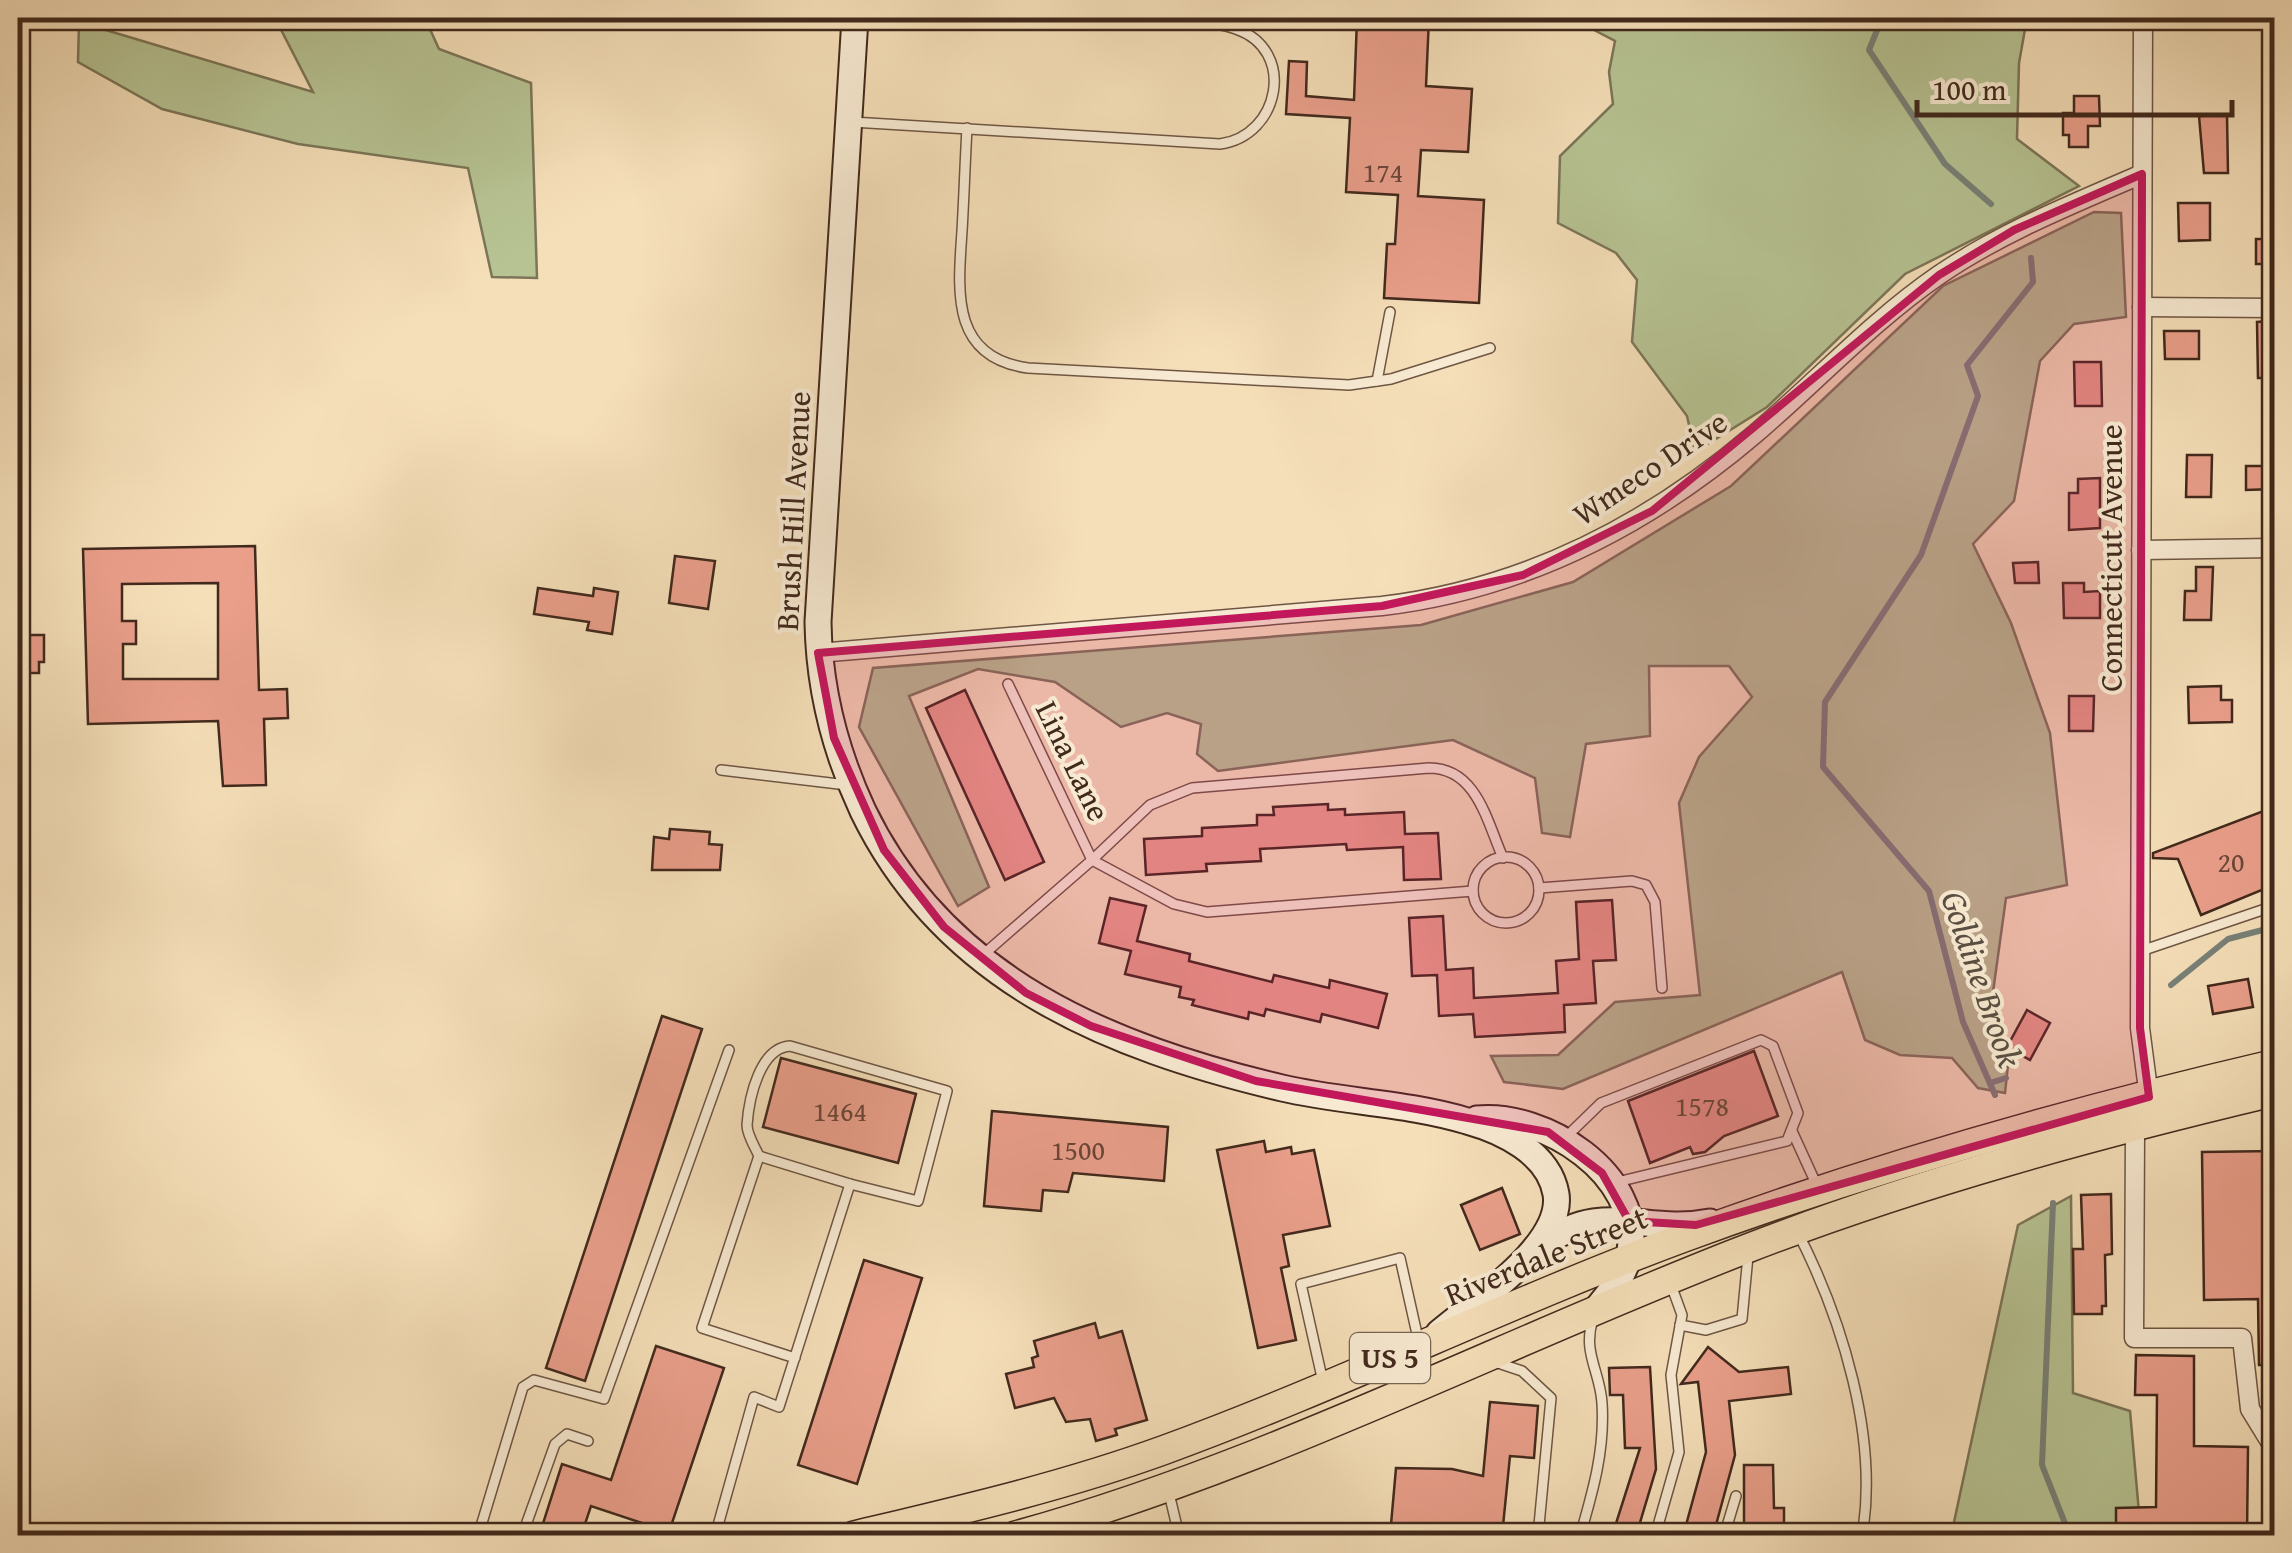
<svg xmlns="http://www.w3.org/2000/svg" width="2292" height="1553" viewBox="0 0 2292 1553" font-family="'Gentium Book Plus',serif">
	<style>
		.green { fill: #b7c393; stroke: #7c7658; stroke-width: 2.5 }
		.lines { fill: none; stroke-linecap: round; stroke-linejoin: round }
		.stream { stroke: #788178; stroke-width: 6 }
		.building { fill: #ea9f8b; stroke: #41291c; stroke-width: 2.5; fill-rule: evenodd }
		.lane-casing { stroke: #6e5643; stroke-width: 12 }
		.street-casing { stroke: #6e5643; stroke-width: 21 }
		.secondary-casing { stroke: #41291c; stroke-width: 29 }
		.primary-casing { stroke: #41291c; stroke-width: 31 }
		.lane { stroke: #f8ead2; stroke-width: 9 }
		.street { stroke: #f8ead2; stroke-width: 18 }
		.secondary { stroke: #f8ead2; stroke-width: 25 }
		.primary { stroke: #f5dfb9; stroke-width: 28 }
		.marked { fill: #c2185b; fill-opacity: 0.2; stroke: #c2185b; stroke-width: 8; stroke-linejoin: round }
		.labels { text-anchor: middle; stroke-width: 8; stroke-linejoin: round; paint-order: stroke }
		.number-label { font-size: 28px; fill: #6b4638 }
		.shield { fill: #f8ead2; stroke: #786353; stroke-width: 2.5 }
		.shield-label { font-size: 30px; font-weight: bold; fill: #41291c }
		.street-label { font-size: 32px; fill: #41291c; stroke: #f8ead2 }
		.water-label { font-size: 35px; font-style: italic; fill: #584e42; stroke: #f8ead2 }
	</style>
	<rect width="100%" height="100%" fill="#f5dfb9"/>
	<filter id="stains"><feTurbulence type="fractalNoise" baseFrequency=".002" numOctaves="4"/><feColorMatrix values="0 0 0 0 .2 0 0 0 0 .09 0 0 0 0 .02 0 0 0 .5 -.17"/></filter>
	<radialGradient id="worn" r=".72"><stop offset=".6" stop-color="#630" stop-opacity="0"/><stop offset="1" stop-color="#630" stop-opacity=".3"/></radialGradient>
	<!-- green -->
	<g class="green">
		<polygon points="275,18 402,18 429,27 439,49 531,83 537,278 492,277 468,168 298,144 162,109 78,62 79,22 313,92"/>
		<polygon points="1571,18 2027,18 2019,63 2017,139 2079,186 1905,274 1767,407 1695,452 1687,416 1632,342 1637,280 1616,253 1558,223 1560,156 1613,104 1609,72 1615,41"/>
		<polygon points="2094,212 2121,213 2126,317 2074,324 2040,361 2014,501 1973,544 2011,623 2050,733 2067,885 2006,898 1993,992 2008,1065 2005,1093 1978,1088 1952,1058 1900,1055 1865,1040 1842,972 1563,1089 1504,1082 1491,1056 1558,1055 1615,1002 1700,995 1679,803 1699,757 1752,697 1729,666 1649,666 1650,736 1586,744 1570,837 1542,833 1535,778 1453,740 1218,771 1197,754 1201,724 1167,713 1121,727 1055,682 978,669 909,696 989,887 958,906 859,727 873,668 1421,625 1573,582 1731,486 1943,286"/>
		<polygon points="2071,1196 2073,1393 2130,1411 2141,1535 1951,1536 2018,1225"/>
	</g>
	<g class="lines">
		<!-- stream -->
		<g class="stream">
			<polyline points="1882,18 1869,50 1945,164 1991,204"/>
			<polyline points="2171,985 2228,939 2274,927"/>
			<polyline points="1990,1083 2006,1078"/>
			<polyline points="1995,1095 1963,1022 1929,891 1823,767 1825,702 1921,555 1978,396 1967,365 2033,282 2031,258"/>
			<polyline points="2053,1203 2042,1465 2070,1536"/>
		</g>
	</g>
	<!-- building -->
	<g class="building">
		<polygon points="1357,18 1429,18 1426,86 1472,89 1468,152 1421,150 1418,196 1484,200 1479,303 1384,298 1387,244 1395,244 1398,195 1346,192 1350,118 1286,114 1289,61 1307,62 1306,96 1354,100"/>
		<polygon points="2074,96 2099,96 2100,126 2088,126 2088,147 2069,147 2069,135 2063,135 2063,113 2074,113"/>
		<polygon points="2227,115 2228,173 2204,173 2199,116"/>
		<polygon points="2178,203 2210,203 2210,240 2179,241"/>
		<rect x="2256" y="239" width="18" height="25"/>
		<polygon points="2270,321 2274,378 2258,378 2257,322"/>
		<polygon points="2164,331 2199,331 2199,359 2165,359"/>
		<polygon points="2074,362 2101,362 2102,406 2075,406"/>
		<polygon points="2187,455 2212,455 2211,497 2186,497"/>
		<polygon points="2246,466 2274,466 2274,489 2246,490"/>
		<polygon points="2100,478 2100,528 2069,530 2069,493 2078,493 2078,479"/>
		<path d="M255,546l4,144 28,-1 1,29 -24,1 2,66 -43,1 -5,-65 -130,3 -5,-175zM218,583v96h-95v-35h13v-23h-14v-37z"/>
		<polygon points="675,556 715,561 708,609 669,603"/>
		<polygon points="2038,562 2039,583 2015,583 2013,563"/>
		<polygon points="2196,567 2213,567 2211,620 2184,620 2185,591 2196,591"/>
		<polygon points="2063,583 2084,583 2084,592 2100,591 2100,618 2064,618"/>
		<polygon points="538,588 593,596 594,588 618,592 612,634 587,630 589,622 534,614"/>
		<polygon points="18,635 44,635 44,662 39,662 39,673 18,673"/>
		<polygon points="2221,686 2221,700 2232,700 2232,722 2189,723 2188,687"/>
		<polygon points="965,690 1044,862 1005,880 926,708"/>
		<polygon points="2069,696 2094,696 2093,731 2069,731"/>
		<polygon points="1328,804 1328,810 1345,809 1345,815 1404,812 1405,834 1438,833 1441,879 1404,880 1403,847 1347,850 1346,844 1260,849 1261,861 1206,864 1207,871 1146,875 1144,839 1202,836 1202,828 1257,825 1257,815 1274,815 1273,807"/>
		<polygon points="2274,807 2274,885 2201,915 2178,859 2153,858 2153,853"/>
		<polygon points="670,829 710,832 709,844 722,845 720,870 652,870 654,837 669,839"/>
		<polygon points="1110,898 1146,906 1137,941 1190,954 1189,961 1272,982 1274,975 1329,988 1330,980 1387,994 1378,1028 1322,1014 1320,1022 1266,1009 1264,1016 1249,1012 1248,1019 1192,1005 1194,1000 1179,997 1181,987 1125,974 1131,951 1099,943"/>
		<polygon points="1612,900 1616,960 1593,961 1596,1003 1564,1005 1565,1032 1475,1037 1473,1014 1439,1016 1437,975 1412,976 1409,918 1443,916 1446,970 1473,968 1474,998 1558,993 1556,961 1579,959 1576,902"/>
		<polygon points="2248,979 2253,1007 2213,1014 2208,986"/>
		<polygon points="2027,1010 2050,1023 2030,1060 2007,1047"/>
		<polygon points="662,1016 702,1029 585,1381 546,1368"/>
		<polygon points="1754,1051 1778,1116 1724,1136 1705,1152 1693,1154 1690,1147 1650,1163 1628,1101"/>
		<polygon points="781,1058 916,1094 898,1163 763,1127"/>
		<polygon points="992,1111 1168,1127 1164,1181 1073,1173 1068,1192 1043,1190 1041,1211 984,1206"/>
		<polygon points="1264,1141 1266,1152 1291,1147 1292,1154 1314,1150 1330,1226 1283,1235 1289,1266 1281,1268 1296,1340 1258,1348 1217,1150"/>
		<polygon points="2274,1151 2274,1365 2259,1365 2258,1299 2204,1300 2202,1152"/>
		<polygon points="1502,1188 1520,1234 1480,1250 1461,1205"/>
		<polygon points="2111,1194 2112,1254 2105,1255 2106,1306 2102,1306 2102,1314 2074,1314 2073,1249 2083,1249 2081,1195"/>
		<polygon points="864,1260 922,1278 857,1484 798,1465"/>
		<polygon points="1095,1323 1099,1338 1122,1331 1147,1420 1115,1429 1117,1435 1096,1441 1090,1419 1066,1422 1054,1398 1015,1408 1006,1374 1034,1367 1032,1358 1038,1356 1034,1341"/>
		<polygon points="656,1346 724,1368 669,1532 591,1506 581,1536 539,1536 562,1464 611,1480"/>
		<polygon points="1708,1347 1739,1372 1788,1367 1791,1394 1729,1401 1735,1455 1713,1536 1683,1536 1706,1452 1698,1382 1681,1384"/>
		<polygon points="2136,1355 2194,1356 2194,1446 2248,1447 2247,1536 2155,1536 2155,1526 2116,1527 2116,1508 2156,1507 2157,1395 2135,1395"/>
		<polygon points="1650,1367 1656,1469 1636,1536 1612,1536 1640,1448 1625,1448 1623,1395 1610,1395 1609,1368"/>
		<polygon points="1490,1402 1538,1406 1534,1458 1510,1456 1502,1536 1390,1536 1396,1468 1452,1469 1483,1476"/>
		<polygon points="1744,1465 1773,1465 1774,1508 1784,1508 1784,1536 1744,1536"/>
	</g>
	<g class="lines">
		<!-- lane casing -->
		<g class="lane-casing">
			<g id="lane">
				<path d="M852,122l368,22c60,-8 77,-94 16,-115 -36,-13 -99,-9 -138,-11"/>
				<path d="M967,128c-2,35 -3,69 -5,103 -4,60 -12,126 66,137l321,17 42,-6 99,-31"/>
				<polyline points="1377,381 1390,312"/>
				<polyline points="721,770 847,785"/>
				<circle cx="1506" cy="890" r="33"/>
				<polyline points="1539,888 1632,881 1646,885 1655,902 1662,988"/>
				<path d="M1473,891l-266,21 -33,-8 -82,-44 58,-55 42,-17 237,-20c48,0 58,54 74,90"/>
				<polyline points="2141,951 2274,906"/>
				<polyline points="984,954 1092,860 1008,684"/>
				<polyline points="1792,1131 1818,1188"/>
				<polyline points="1566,1137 1601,1103 1761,1040 1773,1046 1798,1113 1787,1141 1613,1183"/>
				<polyline points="759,1156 850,1184"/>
				<path d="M1798,1233c44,86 81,205 64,303"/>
				<polyline points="1680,1325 1706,1330 1742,1319 1748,1256"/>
				<polyline points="1495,1362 1522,1371 1551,1398 1538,1536"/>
				<polyline points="1323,1382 1301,1284 1400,1258 1419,1343"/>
				<polyline points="1168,1489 1178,1531 1170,1536"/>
				<polyline points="478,1536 523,1387 534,1380 604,1399 729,1050"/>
				<polyline points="522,1536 555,1444 567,1434 588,1441"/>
				<path d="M715,1536l39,-139 25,10 71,-223 68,17 29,-110 -157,-45c-30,2 -41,51 -43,79 0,10 8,22 12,31l-57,172 93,30"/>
				<path d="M1580,1536c13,-45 25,-86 22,-133 -2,-32 -20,-51 -9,-84"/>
				<polyline points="1655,1536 1679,1452 1671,1375 1682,1315 1670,1282"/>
				<polyline points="1724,1536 1736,1496"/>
			</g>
		</g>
		<!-- street casing -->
		<g class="street-casing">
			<g id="street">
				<polyline points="2143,18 2140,1028 2149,1097"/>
				<polyline points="2142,307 2274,308"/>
				<polyline points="2141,550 2274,548"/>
				<path d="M818,653l564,-47c142,-17 265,-80 373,-172 61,-52 117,-113 184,-159 63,-43 134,-71 203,-101"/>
				<polyline points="2135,1129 2134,1338 2242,1338 2250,1409 2274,1448"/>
			</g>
		</g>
		<!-- secondary casing -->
		<g class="secondary-casing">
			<g id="secondary">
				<path d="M855,18l-37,604c1,66 17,129 45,189 82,169 245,236 419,277 60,14 126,15 185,33 36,10 82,32 89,73 8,51 -82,109 -117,139"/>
				<path d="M1477,1119c67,-7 165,55 153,132 -5,25 -20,41 -35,60"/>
				<path d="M1543,1245c58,-46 102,-10 167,-23"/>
			</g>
		</g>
		<!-- primary casing -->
		<g class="primary-casing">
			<g id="primary">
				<path d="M852,1536c105,-25 210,-49 312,-86 178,-65 347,-149 524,-214 191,-70 389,-126 586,-172"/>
				<path d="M1014,1536c252,-69 488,-193 732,-287 170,-66 351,-115 528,-157"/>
			</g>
		</g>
		<!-- lane -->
		<use href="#lane" class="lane"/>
		<!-- street -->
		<use href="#street" class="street"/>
		<!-- secondary -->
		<use href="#secondary" class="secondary"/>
		<!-- primary -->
		<use href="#primary" class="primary"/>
	</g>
	<!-- marked area -->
	<path class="marked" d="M2142,174l-2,854 9,69 -453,128 -67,-4 -27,-48 -54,-41 -292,-51 -165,-55 -65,-33 -82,-66 -60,-77 -50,-112 -16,-85 564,-47 141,-31 129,-64 287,-236 75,-45z"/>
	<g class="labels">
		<!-- number labels -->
		<g class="number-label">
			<text x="1383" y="182">174</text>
			<text x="2231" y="872">20</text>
			<text x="1702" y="1116">1578</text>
			<text x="840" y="1121">1464</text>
			<text x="1078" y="1160">1500</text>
		</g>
		<!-- shield labels -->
		<rect class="shield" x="1350" y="1333" width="80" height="50" rx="8"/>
		<g class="shield-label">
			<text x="1390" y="1368">US 5</text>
		</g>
		<!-- street labels -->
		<g class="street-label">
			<text transform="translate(1650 468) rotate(-34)" y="11">Wmeco Drive</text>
			<text transform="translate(793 511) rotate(-87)" y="11">Brush Hill Avenue</text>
			<text transform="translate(2111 558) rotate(-90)" y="11">Connecticut Avenue</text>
			<text transform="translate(1073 761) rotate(64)" y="11">Lina Lane</text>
			<text transform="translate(1546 1256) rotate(-22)" y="11">Riverdale Street</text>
		</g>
		<!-- water labels -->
		<g class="water-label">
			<text transform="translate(1982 979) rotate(71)" y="12">Goldine Brook</text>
		</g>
	</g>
	<!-- margin -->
	<rect width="2292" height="1553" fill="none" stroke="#f5dfb9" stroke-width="60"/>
	<rect x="20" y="20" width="2252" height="1513" fill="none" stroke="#41291c" stroke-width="5"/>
	<rect x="30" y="30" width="2232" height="1493" fill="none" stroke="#41291c" stroke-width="2.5"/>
	<!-- scale -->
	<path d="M1917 100v15h315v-15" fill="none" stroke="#41291c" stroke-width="5"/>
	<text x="1932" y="100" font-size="30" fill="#41291c" stroke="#f8ead2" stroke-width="8" paint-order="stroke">100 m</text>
	<rect width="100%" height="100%" filter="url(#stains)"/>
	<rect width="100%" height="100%" fill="url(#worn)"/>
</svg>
